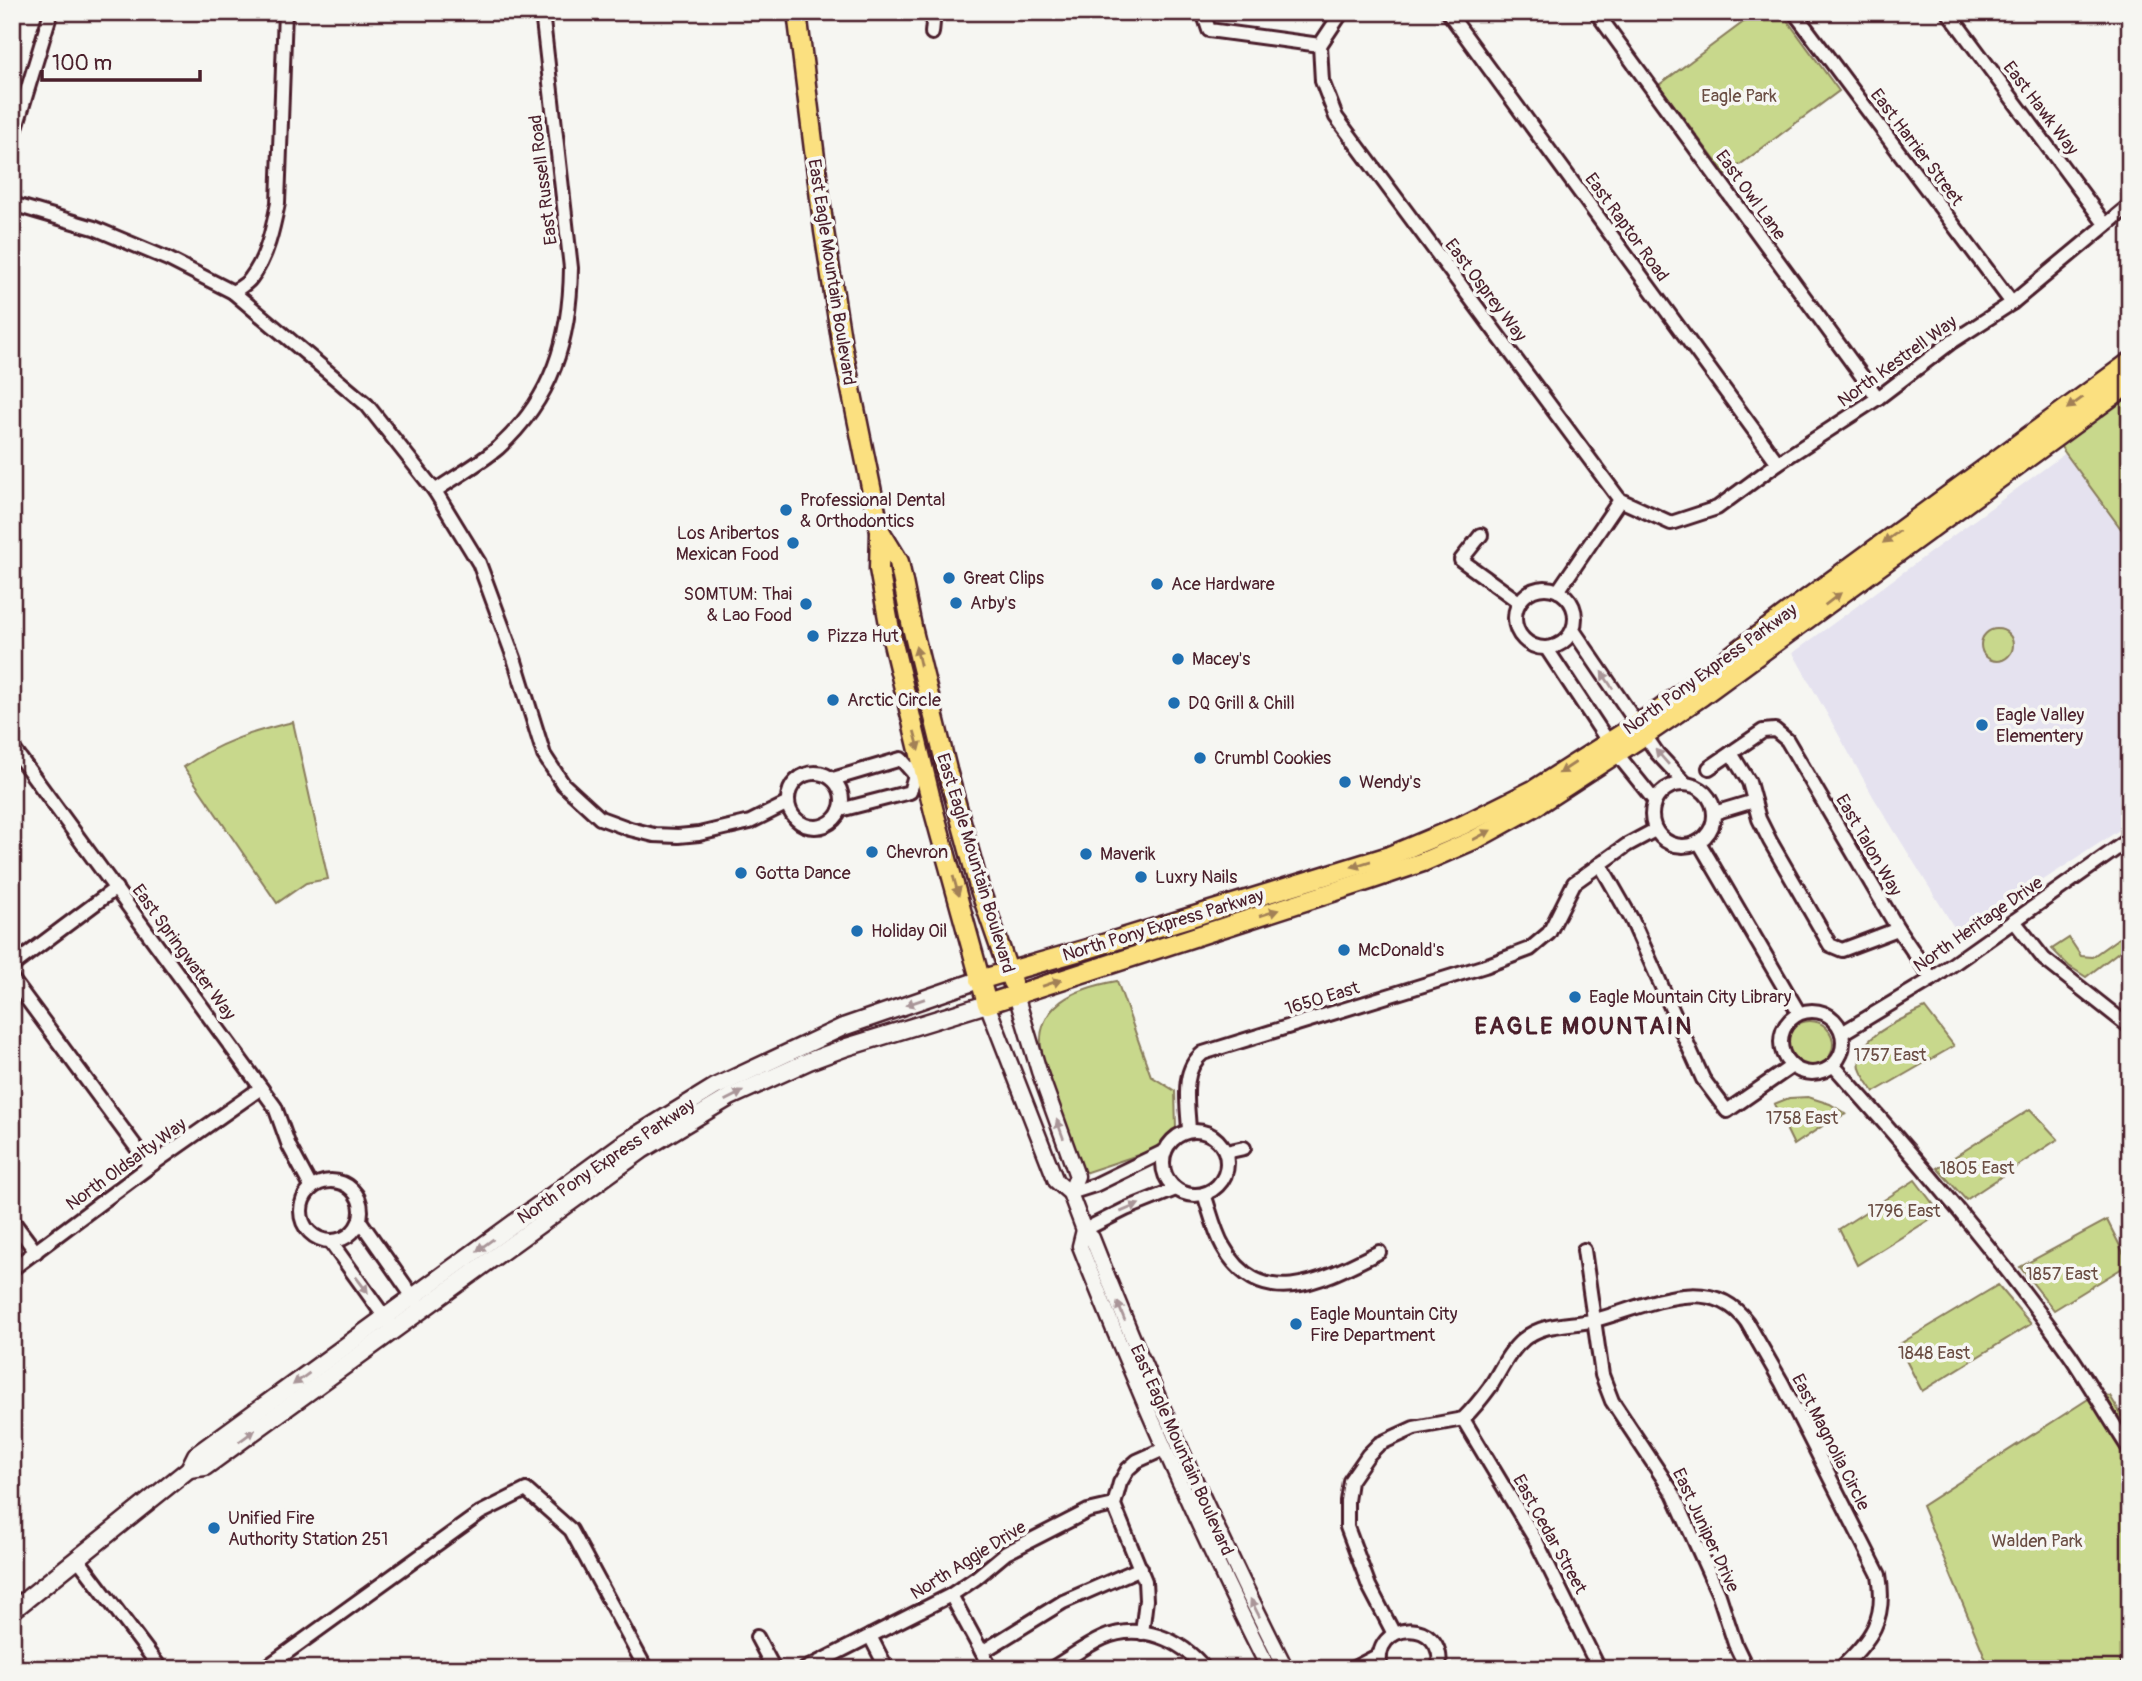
<svg xmlns="http://www.w3.org/2000/svg" width="2142" height="1681" viewBox="0 0 2142 1681" font-family="Pangolin,sans-serif">
	<style>
		.built { fill: #e5e2ef }
		.green { fill: #c8d88c; stroke: #897c5c; stroke-width: 2 }
		.lines { fill: none; stroke-linecap: round; stroke-linejoin: round }
		.minor-casing { stroke: #4a1f2b; stroke-width: 18 }
		.tertiary-casing { stroke: #4a1f2b; stroke-width: 19 }
		.secondary-casing { stroke: #4a1f2b; stroke-width: 21 }
		.primary-casing { stroke: #4a1f2b; stroke-width: 23 }
		.minor { stroke: #f6f6f2; stroke-width: 12 }
		.tertiary { stroke: #f6f6f2; stroke-width: 14 }
		.secondary { stroke: #f6f6f2; stroke-width: 16 }
		.primary { stroke: #fbe080; stroke-width: 18 }
		.oneway { fill: #a28056 }
		.oneway2 { fill: #a99598 }
		.poi-dot { fill: #1f6fb2; stroke: #f6f6f2; stroke-width: 2.5 }
		.labels { text-anchor: middle; stroke-width: 7; stroke-linejoin: round; paint-order: stroke }
		.park-label { font-size: 18px; fill: #6a4d43; stroke: #f6f6f2 }
		.street-label { font-size: 18px; fill: #4a1f2b; stroke: #f6f6f2 }
		.poi-label { font-size: 18px; fill: #4a1f2b; stroke: #f6f6f2; text-anchor: start }
		.district-label { font-size: 24px; font-weight: bold; letter-spacing: 2px; fill: #4a1f2b; stroke: #f6f6f2 }
	</style>
	<rect width="100%" height="100%" fill="#f6f6f2"/>
	<filter id="ink" filterUnits="userSpaceOnUse"><feTurbulence type="fractalNoise" baseFrequency=".0143" numOctaves="2"/><feDisplacementMap in="SourceGraphic" scale="14" xChannelSelector="R" yChannelSelector="G"/><feConvolveMatrix kernelMatrix="1 2 1 2 8 2 1 2 1" color-interpolation-filters="sRGB"/></filter>
	<g filter="url(#ink)">
		<!-- built -->
		<polygon class="built" points="2067,452 2130,539 2130,823 2022,894 1962,940 1874,798 1793,653"/>
		<!-- green -->
		<g class="green">
			<polygon points="1757,12 1781,12 1839,91 1726,175 1659,85"/>
			<polygon points="2130,391 2130,541 2058,443"/>
			<circle cx="1997" cy="645" r="16"/>
			<path d="M293,722l35,157 -22,4 -29,20 -93,-136c33,-24 70,-36 109,-45z"/>
			<polygon points="2130,930 2130,943 2086,977 2069,966 2052,949 2069,938 2081,956 2092,957"/>
			<path d="M1117,981l34,95 24,15 1,37 -23,22 -72,24c-9,-28 -18,-56 -27,-83 -4,-12 -10,-25 -12,-37 -9,-50 35,-66 75,-73z"/>
			<path d="M1925,1008l29,38 -80,46c-4,-7 -12,-16 -14,-24 -6,-32 42,-48 65,-60z"/>
			<circle cx="1810" cy="1044" r="23"/>
			<polygon points="1808,1097 1830,1104 1846,1114 1830,1121 1794,1145 1774,1104 1789,1098"/>
			<polygon points="2030,1109 2058,1139 1966,1200 1937,1168"/>
			<polygon points="1915,1180 1940,1213 1857,1265 1839,1229"/>
			<polygon points="2107,1220 2129,1264 2054,1310 2020,1267"/>
			<polygon points="1998,1285 2031,1324 1922,1391 1898,1345"/>
			<polygon points="2096,1394 2110,1396 2130,1429 2130,1638 2122,1659 2121,1669 1990,1669 1922,1506"/>
		</g>
		<g class="lines">
			<!-- minor casing -->
			<g class="minor-casing">
				<g id="minor">
					<polyline points="1203,12 1209,30 1320,45"/>
					<polyline points="1448,12 1778,463"/>
					<polyline points="1596,12 1878,398"/>
					<polyline points="1794,12 2012,303"/>
					<polyline points="1948,12 2105,224"/>
					<polyline points="932,33 934,12"/>
					<polyline points="1320,45 1322,81 1336,117 1620,500 1671,523 1717,508 1778,463 1878,398 1950,343 2012,303 2130,205"/>
					<polyline points="1320,45 1342,12"/>
					<polyline points="12,141 51,12"/>
					<polyline points="12,204 94,228 168,259 233,292 367,405 435,491 479,563 514,658 544,755 563,784 600,818 630,829 654,835 678,836 699,834 750,822 788,803"/>
					<path d="M233,292c6,-4 14,-8 18,-14 16,-21 22,-50 27,-75l7,-191"/>
					<path d="M435,491c20,-14 44,-27 63,-43 54,-49 72,-108 73,-180l-29,-256"/>
					<polyline points="1481,535 1461,560 1519,602"/>
					<circle cx="1545" cy="618" r="30"/>
					<polyline points="1558,591 1620,500"/>
					<polyline points="1573,630 1657,753 1685,783"/>
					<polyline points="1547,649 1613,749 1654,800"/>
					<polyline points="12,747 275,1107 289,1146 311,1187"/>
					<polyline points="1731,753 1749,782 1759,819 1770,841 1830,945 1842,950 1898,929"/>
					<polyline points="1709,768 1763,731 1775,730 1787,740 1898,929 1932,979"/>
					<circle cx="815" cy="800" r="27"/>
					<polyline points="833,779 901,759 915,775"/>
					<circle cx="1683" cy="815" r="31"/>
					<polyline points="840,810 910,792 915,775"/>
					<polyline points="1714,813 1754,801"/>
					<polyline points="1699,842 1799,1013"/>
					<polyline points="1600,864 1632,920 1703,1079 1727,1111 1792,1066"/>
					<polyline points="2014,921 2044,959 2130,1027"/>
					<polyline points="12,966 116,888"/>
					<polyline points="12,979 150,1166"/>
					<circle cx="1812" cy="1042" r="31"/>
					<polyline points="1842,1033 1932,979 2130,839"/>
					<path d="M1833,1065c83,93 165,188 237,290 21,31 39,63 60,95"/>
					<circle cx="1195" cy="1163" r="32"/>
					<path d="M1189,1131c-1,-27 -9,-60 14,-78l282,-87 45,-17 19,-16 25,-50 53,-38 28,-15"/>
					<polyline points="1226,1152 1244,1148"/>
					<circle cx="331" cy="1211" r="30"/>
					<polyline points="1070,1193 1095,1185 1165,1151"/>
					<path d="M1204,1194c6,17 10,36 19,52 38,69 102,33 156,6"/>
					<polyline points="12,1220 36,1252"/>
					<polyline points="360,1221 418,1304"/>
					<polyline points="1084,1230 1126,1209 1176,1189"/>
					<polyline points="330,1241 389,1323"/>
					<polyline points="1584,1250 1602,1375 1612,1401 1673,1493 1719,1595 1735,1644 1747,1669"/>
					<polyline points="12,1269 150,1166 261,1088"/>
					<polyline points="1463,1419 1535,1539 1599,1669"/>
					<polyline points="78,1559 161,1669"/>
					<polyline points="951,1595 991,1669"/>
					<polyline points="1142,1633 1146,1600 1145,1581 1114,1505 1120,1483 1128,1469 1137,1461 1164,1449"/>
					<path d="M1394,1634l-25,-48 -22,-59v-26l3,-20 18,-26 11,-11 35,-16 49,-9c10,-10 19,-21 27,-32 11,-17 18,-35 34,-48 20,-17 47,-13 71,-19 48,-12 114,-50 152,2l35,61 97,192c8,45 -8,64 -39,94"/>
					<polyline points="870,1636 887,1669"/>
					<polyline points="757,1637 774,1669"/>
					<polyline points="982,1652 1063,1602 1141,1568"/>
					<polyline points="264,1669 480,1513 526,1490 571,1530 646,1669"/>
					<polyline points="805,1669 951,1595 976,1578 1006,1553 1088,1511 1114,1505"/>
					<path d="M1051,1669c17,-10 34,-23 52,-31 37,-16 78,1 102,31"/>
					<polyline points="1352,1669 1379,1655"/>
					<path d="M1381,1669c-12,-49 66,-54 58,0"/>
					<polyline points="2128,1669 2130,1656"/>
				</g>
			</g>
			<!-- tertiary casing -->
			<g class="tertiary-casing">
				<g id="tertiary">
					<polyline points="1016,995 1039,1071 1077,1176 1070,1193"/>
					<path d="M987,1004l69,177 14,12 14,37 8,8c58,147 122,290 194,431"/>
					<path d="M1084,1230l-4,16c57,144 119,285 189,423"/>
				</g>
			</g>
			<!-- secondary casing -->
			<g class="secondary-casing">
				<g id="secondary">
					<polyline points="189,1469 205,1467 642,1150 730,1097 809,1061 847,1047 987,1004"/>
					<polyline points="12,1611 189,1469 196,1455 624,1143 715,1087 843,1027 979,980"/>
				</g>
			</g>
			<!-- primary casing -->
			<g class="primary-casing">
				<g id="primary">
					<polyline points="797,12 824,231 842,345 880,531 879,569 891,635 934,812 987,1004 1370,880 1423,862 1476,839 1534,807 1645,735 1702,696 2130,383"/>
					<polyline points="880,531 899,562 912,627 947,770 979,887 1012,982"/>
					<polyline points="979,980 1087,949 1389,856 1463,825 1535,789 1661,709 1785,615 2130,362"/>
				</g>
			</g>
			<!-- minor -->
			<use href="#minor" class="minor"/>
			<!-- tertiary -->
			<use href="#tertiary" class="tertiary"/>
			<!-- secondary -->
			<use href="#secondary" class="secondary"/>
			<!-- primary -->
			<use href="#primary" class="primary"/>
		</g>
		<!-- one-way arrows -->
		<defs><path id="oneway-solid" d="M-6-.8H1V-3.2L6.5 0L1 3.2V.8H-6Z" transform="scale(1.75)"/></defs>
		<g class="oneway">
			<use href="#oneway-solid" transform="translate(2075 403) rotate(144)"/>
			<use href="#oneway-solid" transform="translate(1891 537) rotate(144)"/>
			<use href="#oneway-solid" transform="translate(1833 599) rotate(-37)"/>
			<use href="#oneway-solid" transform="translate(918 656) rotate(-103)"/>
			<use href="#oneway-solid" transform="translate(917 741) rotate(75)"/>
			<use href="#oneway-solid" transform="translate(1567 768) rotate(147)"/>
			<use href="#oneway-solid" transform="translate(1482 835) rotate(-28)"/>
			<use href="#oneway-solid" transform="translate(1361 864) rotate(163)"/>
			<use href="#oneway-solid" transform="translate(956 886) rotate(74)"/>
			<use href="#oneway-solid" transform="translate(1269 913) rotate(-18)"/>
			<use href="#oneway-solid" transform="translate(1052 983) rotate(-19)"/>
		</g>
		<g class="oneway2">
			<use href="#oneway-solid" transform="translate(1607 680) rotate(-124)"/>
			<use href="#oneway-solid" transform="translate(1662 757) rotate(-131)"/>
			<use href="#oneway-solid" transform="translate(915 1002) rotate(161)"/>
			<use href="#oneway-solid" transform="translate(734 1096) rotate(-27)"/>
			<use href="#oneway-solid" transform="translate(1060 1129) rotate(-110)"/>
			<use href="#oneway-solid" transform="translate(1130 1208) rotate(-23)"/>
			<use href="#oneway-solid" transform="translate(485 1245) rotate(144)"/>
			<use href="#oneway-solid" transform="translate(362 1285) rotate(53)"/>
			<use href="#oneway-solid" transform="translate(1121 1311) rotate(-112)"/>
			<use href="#oneway-solid" transform="translate(301 1379) rotate(144)"/>
			<use href="#oneway-solid" transform="translate(247 1436) rotate(-36)"/>
			<use href="#oneway-solid" transform="translate(1255 1608) rotate(-117)"/>
		</g>
	</g>
	<!-- markers -->
	<g class="poi-dot">
		<circle cx="786" cy="510" r="7"/>
		<circle cx="793" cy="543" r="7"/>
		<circle cx="949" cy="578" r="7"/>
		<circle cx="1157" cy="584" r="7"/>
		<circle cx="956" cy="603" r="7"/>
		<circle cx="806" cy="604" r="7"/>
		<circle cx="813" cy="636" r="7"/>
		<circle cx="1178" cy="659" r="7"/>
		<circle cx="833" cy="700" r="7"/>
		<circle cx="1174" cy="703" r="7"/>
		<circle cx="1982" cy="725" r="7"/>
		<circle cx="1200" cy="758" r="7"/>
		<circle cx="1345" cy="782" r="7"/>
		<circle cx="872" cy="852" r="7"/>
		<circle cx="1086" cy="854" r="7"/>
		<circle cx="741" cy="873" r="7"/>
		<circle cx="1141" cy="877" r="7"/>
		<circle cx="857" cy="931" r="7"/>
		<circle cx="1344" cy="950" r="7"/>
		<circle cx="1575" cy="997" r="7"/>
		<circle cx="1296" cy="1324" r="7"/>
		<circle cx="214" cy="1528" r="7"/>
	</g>
	<g class="labels">
		<!-- park labels -->
		<g class="park-label">
			<text x="1739" y="102">Eagle Park</text>
			<text x="1890" y="1061">1757 East</text>
			<text x="1802" y="1124">1758 East</text>
			<text x="1977" y="1174">1805 East</text>
			<text x="1904" y="1217">1796 East</text>
			<text x="2062" y="1280">1857 East</text>
			<text x="1934" y="1359">1848 East</text>
			<text x="2037" y="1547">Walden Park</text>
		</g>
		<!-- street labels -->
		<g class="street-label">
			<text transform="translate(2041 108) rotate(53)" y="6">East Hawk Way</text>
			<text transform="translate(1917 147) rotate(53)" y="6">East Harrier Street</text>
			<text transform="translate(543 180) rotate(-97)" y="6">East Russell Road</text>
			<text transform="translate(1751 195) rotate(54)" y="6">East Owl Lane</text>
			<text transform="translate(1627 227) rotate(54)" y="6">East Raptor Road</text>
			<text transform="translate(832 272) rotate(81)" y="6">East Eagle Mountain Boulevard</text>
			<text transform="translate(1486 290) rotate(53)" y="6">East Osprey Way</text>
			<text transform="translate(1897 361) rotate(-36)" y="6">North Kestrell Way</text>
			<text transform="translate(1710 669) rotate(-36)" y="6">North Pony Express Parkway</text>
			<text transform="translate(1869 845) rotate(60)" y="6">East Talon Way</text>
			<text transform="translate(976 863) rotate(73)" y="6">East Eagle Mountain Boulevard</text>
			<text transform="translate(1978 924) rotate(-35)" y="6">North Heritage Drive</text>
			<text transform="translate(1163 925) rotate(-17)" y="6">North Pony Express Parkway</text>
			<text transform="translate(184 952) rotate(54)" y="6">East Springwater Way</text>
			<text transform="translate(1322 998) rotate(-17)" y="6">1650 East</text>
			<text transform="translate(606 1161) rotate(-34)" y="6">North Pony Express Parkway</text>
			<text transform="translate(126 1164) rotate(-36)" y="6">North Oldsalty Way</text>
			<text transform="translate(1831 1442) rotate(63)" y="6">East Magnolia Circle</text>
			<text transform="translate(1182 1450) rotate(66)" y="6">East Eagle Mountain Boulevard</text>
			<text transform="translate(1706 1530) rotate(65)" y="6">East Juniper Drive</text>
			<text transform="translate(1550 1534) rotate(61)" y="6">East Cedar Street</text>
			<text transform="translate(968 1560) rotate(-32)" y="6">North Aggie Drive</text>
		</g>
		<!-- poi labels -->
		<g class="poi-label">
			<text x="800" y="506">Professional Dental<tspan x="800" dy="21">&amp; Orthodontics</tspan></text>
			<text x="779" y="539" text-anchor="end">Los Aribertos<tspan x="779" dy="21">Mexican Food</tspan></text>
			<text x="963" y="584">Great Clips</text>
			<text x="1171" y="590">Ace Hardware</text>
			<text x="792" y="600" text-anchor="end">SOMTUM: Thai<tspan x="792" dy="21">&amp; Lao Food</tspan></text>
			<text x="970" y="609">Arby's</text>
			<text x="827" y="642">Pizza Hut</text>
			<text x="1192" y="665">Macey's</text>
			<text x="847" y="706">Arctic Circle</text>
			<text x="1188" y="709">DQ Grill &amp; Chill</text>
			<text x="1996" y="721">Eagle Valley<tspan x="1996" dy="21">Elementery</tspan></text>
			<text x="1214" y="764">Crumbl Cookies</text>
			<text x="1359" y="788">Wendy's</text>
			<text x="886" y="858">Chevron</text>
			<text x="1100" y="860">Maverik</text>
			<text x="755" y="879">Gotta Dance</text>
			<text x="1155" y="883">Luxry Nails</text>
			<text x="871" y="937">Holiday Oil</text>
			<text x="1358" y="956">McDonald's</text>
			<text x="1589" y="1003">Eagle Mountain City Library</text>
			<text x="1310" y="1320">Eagle Mountain City<tspan x="1310" dy="21">Fire Department</tspan></text>
			<text x="228" y="1524">Unified Fire<tspan x="228" dy="21">Authority Station 251</tspan></text>
		</g>
		<!-- district labels -->
		<g class="district-label">
			<text x="1584" y="1034">EAGLE MOUNTAIN</text>
		</g>
	</g>
	<!-- margin -->
	<rect width="2142" height="1681" fill="none" stroke="#f6f6f2" stroke-width="42"/>
	<rect x="21" y="21" width="2100" height="1639" fill="none" stroke="#4a1f2b" stroke-width="2.5" filter="url(#ink)"/>
	<!-- scale -->
	<path d="M42 70v10h158v-10" fill="none" stroke="#4a1f2b" stroke-width="3.5"/>
	<text x="52" y="70" font-size="21" fill="#4a1f2b" stroke="#f6f6f2" stroke-width="5" paint-order="stroke">100 m</text>
</svg>
